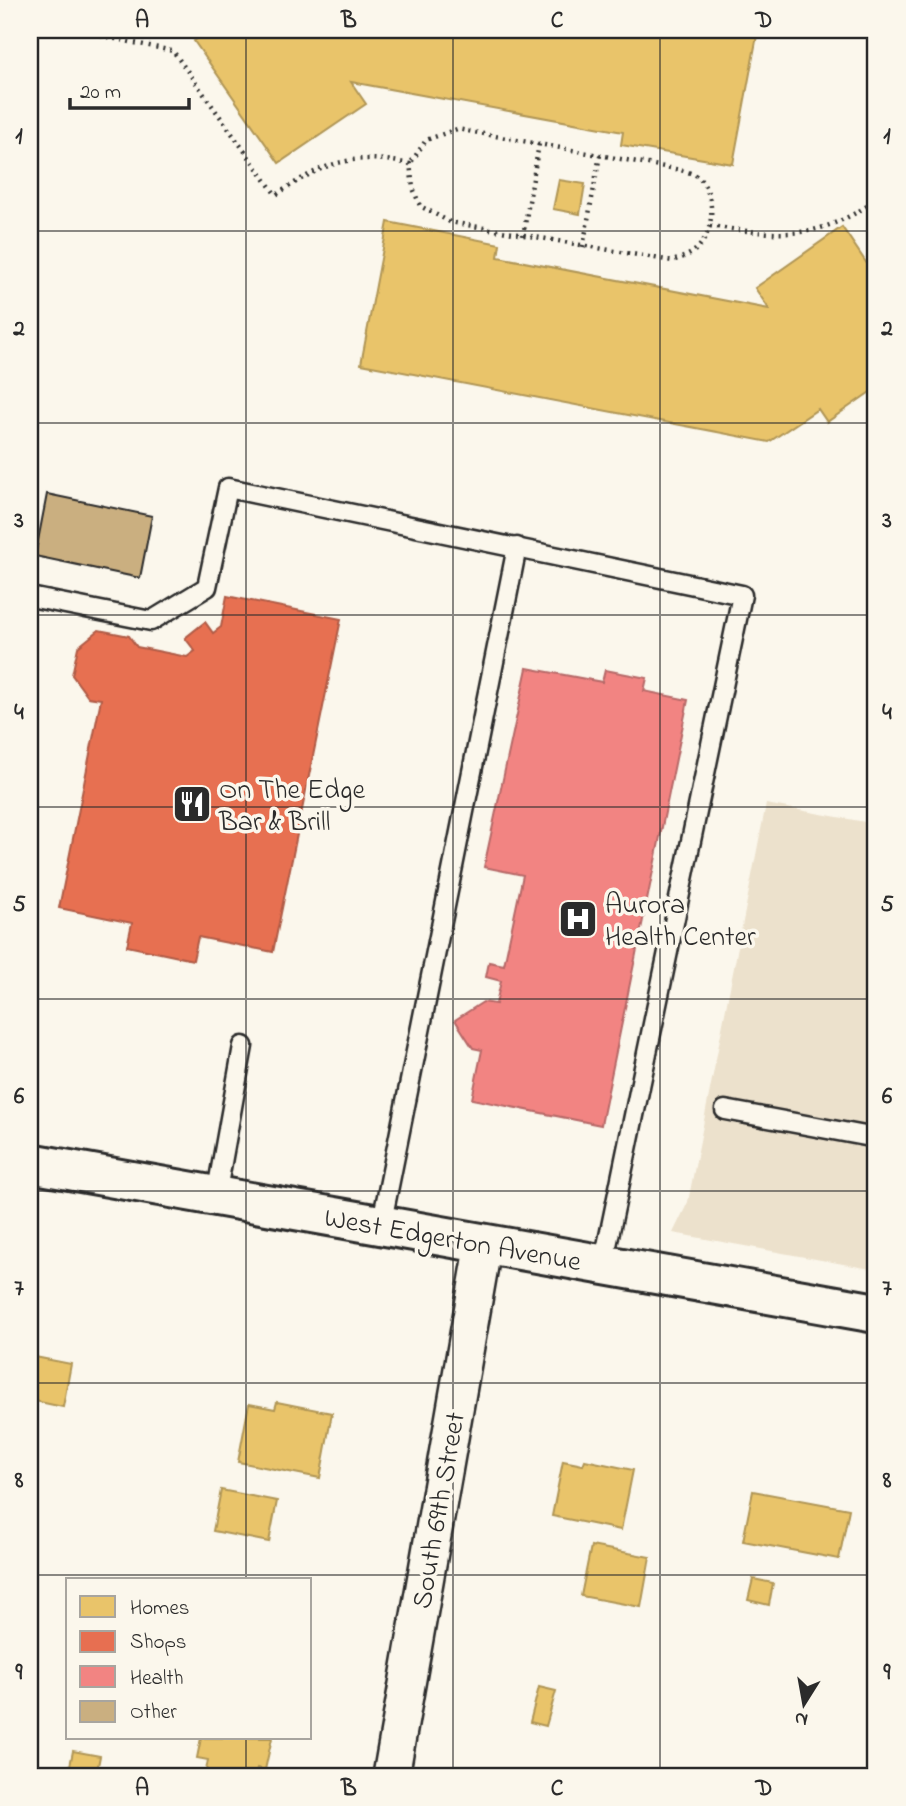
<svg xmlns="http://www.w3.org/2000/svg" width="906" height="1806" viewBox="0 0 906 1806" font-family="'Indie Flower',sans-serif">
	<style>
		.built { fill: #ece1cc }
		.homes { fill: #e9c46a; stroke: #b09657; stroke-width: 2 }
		.shops { fill: #e76f51; stroke: #af5b46; stroke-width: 2 }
		.health { fill: #f28482; stroke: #b66968; stroke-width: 2 }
		.building { fill: #caaf80; stroke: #2b2b2b; stroke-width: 2 }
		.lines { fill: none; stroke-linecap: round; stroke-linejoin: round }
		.lane-casing { stroke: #2b2b2b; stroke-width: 23 }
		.street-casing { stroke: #2b2b2b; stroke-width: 40 }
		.secondary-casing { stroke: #2b2b2b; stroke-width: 44 }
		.path { stroke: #2b2b2b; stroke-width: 4.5; stroke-dasharray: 2 5; stroke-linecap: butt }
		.lane { stroke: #fbf7ec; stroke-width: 18 }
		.street { stroke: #fbf7ec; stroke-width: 35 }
		.secondary { stroke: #fbf7ec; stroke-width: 38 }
		.grid { fill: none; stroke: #2b2b2b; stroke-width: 2; stroke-opacity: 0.55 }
		.labels { text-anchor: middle; stroke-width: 7; stroke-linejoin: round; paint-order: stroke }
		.poi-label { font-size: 28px; fill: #2b2b2b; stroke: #fbf7ec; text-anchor: start }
		.street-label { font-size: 28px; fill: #2b2b2b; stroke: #fbf7ec }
		.neatline { fill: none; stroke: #2b2b2b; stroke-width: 2.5 }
		.grid-label { font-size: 23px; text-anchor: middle; font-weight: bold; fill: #2b2b2b }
	</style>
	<rect width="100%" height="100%" fill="#fbf7ec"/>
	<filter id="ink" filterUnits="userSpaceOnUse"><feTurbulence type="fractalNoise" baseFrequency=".0143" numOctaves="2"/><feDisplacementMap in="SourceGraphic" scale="14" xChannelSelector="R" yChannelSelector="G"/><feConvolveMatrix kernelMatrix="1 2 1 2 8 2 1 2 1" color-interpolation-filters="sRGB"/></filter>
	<g filter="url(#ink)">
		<!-- built -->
		<polygon class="built" points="766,804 876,824 876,1270 673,1233 688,1202"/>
		<!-- homes -->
		<g class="homes">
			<polygon points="210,30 758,30 733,164 621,145 623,132 351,82 366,104 279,163 194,41"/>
			<polygon points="559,180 585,184 580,214 553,209"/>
			<polygon points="388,222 500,244 498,257 769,309 755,288 842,227 876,277 876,388 827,422 818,409 769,442 361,364"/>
			<polygon points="30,1356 71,1364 63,1407 30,1400"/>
			<polygon points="277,1402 332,1413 320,1478 238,1462 249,1404 275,1409"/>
			<polygon points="585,1460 633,1470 621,1530 552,1516 563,1461 583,1465"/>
			<polygon points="221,1490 277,1501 269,1542 213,1531"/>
			<polygon points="753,1491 849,1509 839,1559 743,1541"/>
			<polygon points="591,1546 650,1557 641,1607 581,1596"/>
			<polygon points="753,1579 773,1583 769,1605 748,1600"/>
			<polygon points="539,1687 556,1691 546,1726 530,1722"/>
			<polygon points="201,1738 272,1738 265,1770 257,1768 255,1776 205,1776 208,1760 197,1758"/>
			<polygon points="73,1751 100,1756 96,1776 68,1776"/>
		</g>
		<!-- shops -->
		<polygon class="shops" points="227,596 341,619 273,952 198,937 193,960 127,946 132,923 59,908 101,699 88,697 72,675 78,647 99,630 129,636 137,647 187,657 195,651 185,638 205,622 213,633 221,627"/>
		<!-- health -->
		<polygon class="health" points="527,668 602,682 605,670 647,678 644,691 688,700 601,1125 472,1099 482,1050 473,1048 455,1020 483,1002 496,1004 501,981 486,977 489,962 504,965 523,875 484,867"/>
		<!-- building -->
		<polygon class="building" points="47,494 152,516 140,578 35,556"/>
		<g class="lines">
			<!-- lane casing -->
			<g class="lane-casing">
				<g id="lane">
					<polyline points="30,597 151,621 207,587 228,488 742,595 603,1265"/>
					<polyline points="725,1110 876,1138"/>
					<polyline points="216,1196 243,1046"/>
					<polyline points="381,1226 517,547"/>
				</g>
			</g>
			<!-- street casing -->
			<g class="street-casing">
				<polyline id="street" points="391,1776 484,1243"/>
			</g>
			<!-- secondary casing -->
			<g class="secondary-casing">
				<polyline id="secondary" points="30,1163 876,1313"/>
			</g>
			<!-- path -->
			<g class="path">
				<path d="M87,33l86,18 103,144c49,-33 75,-43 134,-31l3,24 7,18 30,16 222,39c7,-2 15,-5 21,-9 22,-16 25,-57 4,-76 -4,-3 -11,-4 -16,-6l-224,-41 -31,11 -16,24"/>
				<path d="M710,226c71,10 105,16 166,-26"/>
				<polyline points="523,236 539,144"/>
				<polyline points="583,247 600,155"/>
			</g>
			<!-- lane -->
			<use href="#lane" class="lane"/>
			<!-- street -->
			<use href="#street" class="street"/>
			<!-- secondary -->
			<use href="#secondary" class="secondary"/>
		</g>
	</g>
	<!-- grid -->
	<path class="grid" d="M246,30v1550M453,30v1746M660,30v1746M30,231h846M30,423h846M30,615h846M30,807h846M30,999h846M30,1191h846M30,1383h846M30,1575h846M246,1738v38"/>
	<!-- icons -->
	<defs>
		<g id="restaurant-square" transform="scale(2.0125)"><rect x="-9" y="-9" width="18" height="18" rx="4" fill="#2b2b2b" stroke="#fbf7ec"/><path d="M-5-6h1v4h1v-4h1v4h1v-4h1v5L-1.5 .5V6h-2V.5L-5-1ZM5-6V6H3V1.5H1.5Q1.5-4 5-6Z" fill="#fff"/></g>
		<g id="hospital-square" transform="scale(2.0125)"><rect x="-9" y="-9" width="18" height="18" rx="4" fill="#2b2b2b" stroke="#fbf7ec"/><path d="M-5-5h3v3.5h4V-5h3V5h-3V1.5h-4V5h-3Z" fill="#fff"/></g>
	</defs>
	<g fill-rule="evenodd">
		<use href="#restaurant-square" x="192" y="804"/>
		<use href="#hospital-square" x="578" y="919"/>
	</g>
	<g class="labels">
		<!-- poi labels -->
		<g class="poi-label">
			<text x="219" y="798">On The Edge<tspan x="219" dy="32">Bar &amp; Brill</tspan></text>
			<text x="605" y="913">Aurora<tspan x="605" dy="32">Health Center</tspan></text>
		</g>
		<!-- street labels -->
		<g class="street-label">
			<text transform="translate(453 1238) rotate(10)" y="10">West Edgerton Avenue</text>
			<text transform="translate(437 1510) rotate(-80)" y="10">South 69th Street</text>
		</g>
	</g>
	<!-- margin -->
	<rect width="906" height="1806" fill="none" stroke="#fbf7ec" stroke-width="77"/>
	<!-- legend -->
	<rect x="66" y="1578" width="245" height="161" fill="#fbf7ec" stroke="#a8a59f" stroke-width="2"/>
	<rect x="80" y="1596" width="35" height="21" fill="#e9c46a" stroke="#a8a59f" stroke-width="2"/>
	<text x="130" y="1614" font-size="21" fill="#2b2b2b">Homes</text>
	<rect x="80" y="1631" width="35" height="21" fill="#e76f51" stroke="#a8a59f" stroke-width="2"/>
	<text x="130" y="1648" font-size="21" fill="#2b2b2b">Shops</text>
	<rect x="80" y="1666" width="35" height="21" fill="#f28482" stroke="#a8a59f" stroke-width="2"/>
	<text x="130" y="1684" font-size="21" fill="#2b2b2b">Health</text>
	<rect x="80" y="1701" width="35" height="21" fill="#caaf80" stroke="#a8a59f" stroke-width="2"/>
	<text x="130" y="1718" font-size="21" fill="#2b2b2b">Other</text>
	<!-- north arrow -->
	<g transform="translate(804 1704) rotate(191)" stroke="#fbf7ec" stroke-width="5" paint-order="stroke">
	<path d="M0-5L12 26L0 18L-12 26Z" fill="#2b2b2b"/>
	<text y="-10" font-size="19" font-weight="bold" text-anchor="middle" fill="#2b2b2b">N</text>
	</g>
	<!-- scale -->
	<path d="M70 98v10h119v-10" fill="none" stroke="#2b2b2b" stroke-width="3.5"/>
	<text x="80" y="98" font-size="21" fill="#2b2b2b" stroke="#fbf7ec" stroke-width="5" paint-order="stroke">20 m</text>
	<rect x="38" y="38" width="829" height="1730" class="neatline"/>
	<g class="grid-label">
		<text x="142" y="27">A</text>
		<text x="349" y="27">B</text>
		<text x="557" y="27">C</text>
		<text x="764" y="27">D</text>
		<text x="19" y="143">1</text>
		<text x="887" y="143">1</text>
		<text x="19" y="335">2</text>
		<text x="887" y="335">2</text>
		<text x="19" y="527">3</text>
		<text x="887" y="527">3</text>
		<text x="19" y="719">4</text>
		<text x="887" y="719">4</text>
		<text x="19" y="911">5</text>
		<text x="887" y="911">5</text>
		<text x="19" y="1103">6</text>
		<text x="887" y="1103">6</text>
		<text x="19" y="1295">7</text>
		<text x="887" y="1295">7</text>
		<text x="19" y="1487">8</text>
		<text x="887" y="1487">8</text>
		<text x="19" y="1679">9</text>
		<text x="887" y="1679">9</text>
		<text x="142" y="1795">A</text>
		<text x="349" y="1795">B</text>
		<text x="557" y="1795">C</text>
		<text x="764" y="1795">D</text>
	</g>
</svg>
